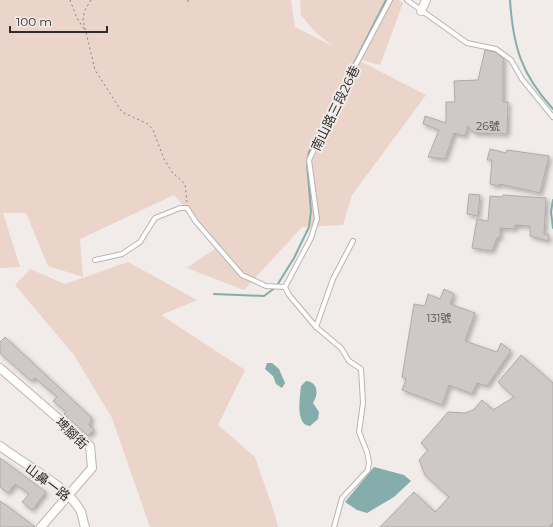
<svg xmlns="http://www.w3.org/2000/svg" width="553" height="527" viewBox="0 0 553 527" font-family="Montserrat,'Noto Sans TC',sans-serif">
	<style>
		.green { fill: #ebd4c9 }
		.water { fill: #84adab }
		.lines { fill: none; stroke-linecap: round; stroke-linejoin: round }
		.stream { stroke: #84adab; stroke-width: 2 }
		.building { fill: #cec9c6; stroke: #b0aba9; filter: url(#shadow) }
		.service-casing { stroke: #bab5b2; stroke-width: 6 }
		.minor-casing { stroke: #bab5b2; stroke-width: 10 }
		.path { stroke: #878382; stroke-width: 1; stroke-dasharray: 2 3; stroke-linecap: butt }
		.service { stroke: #fff; stroke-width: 4 }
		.minor { stroke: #fff; stroke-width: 8 }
		.labels { text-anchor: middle; stroke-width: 4; stroke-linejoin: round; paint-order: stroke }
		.number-label { font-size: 11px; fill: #575452 }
		.street-label { font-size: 13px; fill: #2f2d2c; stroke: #f1ebe9 }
	</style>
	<defs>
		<filter id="shadow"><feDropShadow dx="2.5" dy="2.5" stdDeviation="2" flood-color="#0004"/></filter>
	</defs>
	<rect width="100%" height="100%" fill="#f1ebe9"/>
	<!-- green -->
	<g class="green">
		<polygon points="0,0 291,0 295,27 334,47 314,31 301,15 300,0 399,0 403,3 380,65 352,57 426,95 352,195 343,225 302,227 244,290 187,268 219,246 174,195 80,239 83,277 48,266 26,213 3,213 20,267 0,268"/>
		<polygon points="128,262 197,300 161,315 245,370 218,425 255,457 275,515 278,527 150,527 112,418 74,355 15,285 30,269 65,284"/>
	</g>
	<!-- water -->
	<g class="water">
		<polygon points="267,363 272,363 279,369 285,383 282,388 276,384 273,376 265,369"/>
		<path d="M306,381c12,1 13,13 7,22l6,9 -1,7 -8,7c-15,-1 -10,-29 -9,-40z"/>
		<polygon points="374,467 404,475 411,481 394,497 367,513 357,510 345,502"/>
	</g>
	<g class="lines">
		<!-- stream -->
		<g class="stream">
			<path d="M510,0c3,46 11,74 43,109"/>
			<polyline points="553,200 551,212 553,228"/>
			<polyline points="214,294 264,296 276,287 294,258 309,227 311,211 307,164 309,152 386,0"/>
		</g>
	</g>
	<!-- building -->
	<g class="building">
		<polygon points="485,50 495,52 504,59 503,62 503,102 508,102 507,134 474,133 468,126 465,136 454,133 445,159 428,157 439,130 423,124 425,116 446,123 446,102 455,102 454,81 478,80"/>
		<polygon points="490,149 506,153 507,150 549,156 540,193 499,184 498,186 490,184 492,160 487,160"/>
		<polygon points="469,194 480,195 478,216 467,214"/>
		<polygon points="503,195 546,198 544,234 549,235 548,241 530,236 530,226 515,225 515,229 500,228 500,237 497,238 492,251 472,248 477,219 488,221 490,196 502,197"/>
		<polygon points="444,289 454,294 450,304 475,313 465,341 497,352 501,343 511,351 487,386 477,383 472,394 449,385 442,405 402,390 406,379 402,377 414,304 425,306 428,294 440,299"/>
		<polygon points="5,337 92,418 89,425 94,430 88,436 64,414 66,412 53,401 57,397 35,378 31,381 0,353 0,342"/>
		<polygon points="521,355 553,383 553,523 549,527 380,527 414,492 435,512 449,497 425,475 419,460 428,450 421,443 448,412 465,413 473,410 482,400 493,410 514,397 498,382"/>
		<polygon points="0,458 46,492 32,510 22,502 29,494 21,488 15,484 8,493 0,487"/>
		<polygon points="0,501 10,508 35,527 0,527"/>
	</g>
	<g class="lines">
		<!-- service casing -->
		<g class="service-casing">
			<g id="service">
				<polyline points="407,0 467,43 496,49 511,60 522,79 553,117"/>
				<polyline points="95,260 122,254 140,242 155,218 180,208 187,208 196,222 242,275 266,286 285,287"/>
				<polyline points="316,327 333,279 353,241"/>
				<polyline points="334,527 342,498 368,470 369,462 367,452 359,432 363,403 361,369 349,361 341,348 316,327 289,295 285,287 311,238 317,219 309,160 344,87 390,0"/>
			</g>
		</g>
		<!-- minor casing -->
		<g class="minor-casing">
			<g id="minor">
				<polyline points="421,11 426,0"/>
				<polyline points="0,368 90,446 92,468 41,527"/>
				<path d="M0,446c22,17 69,41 81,66 2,5 2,10 4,15"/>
			</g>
		</g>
		<!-- path -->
		<g class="path">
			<polyline points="70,0 77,18 85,31"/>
			<polyline points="91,0 85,10 83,20 95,70 122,112 148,124 153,130 164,159 172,172 185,184 187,202"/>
			<polyline points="188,2 188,0"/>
		</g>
		<!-- service -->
		<use href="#service" class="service"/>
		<!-- minor -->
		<use href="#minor" class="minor"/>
	</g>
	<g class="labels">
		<!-- number labels -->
		<g class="number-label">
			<text x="488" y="130">26號</text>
			<text x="439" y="322">131號</text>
		</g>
		<!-- street labels -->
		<g class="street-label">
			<text transform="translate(335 108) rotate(-64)" y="5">南山路三段26巷</text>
			<text transform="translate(72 433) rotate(44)" y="5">埤腳街</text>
			<text transform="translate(48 482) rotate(37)" y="5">山鼻一路</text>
		</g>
	</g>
	<!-- scale -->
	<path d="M10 26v6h97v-6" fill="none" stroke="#2f2d2c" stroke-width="2"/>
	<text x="16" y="26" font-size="12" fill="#2f2d2c" stroke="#f1ebe9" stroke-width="3" paint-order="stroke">100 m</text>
</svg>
